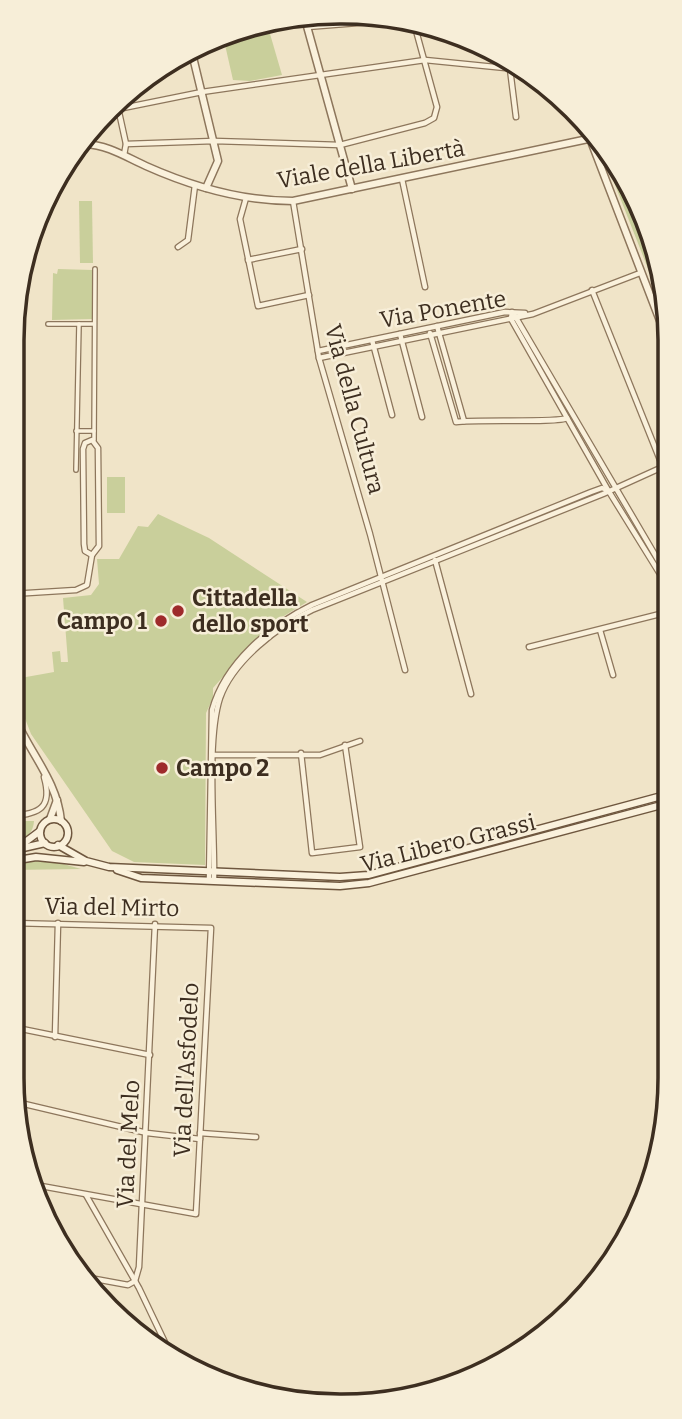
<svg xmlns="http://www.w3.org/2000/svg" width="682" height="1419" viewBox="0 0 682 1419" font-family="Bitter,serif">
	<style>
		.green { fill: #c9cf9b }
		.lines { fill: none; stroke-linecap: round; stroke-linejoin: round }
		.pedestrian-casing { stroke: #8d765c; stroke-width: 6 }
		.minor-casing { stroke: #8d765c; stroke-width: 7 }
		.tertiary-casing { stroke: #8d765c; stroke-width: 9 }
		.secondary-casing { stroke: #6f573f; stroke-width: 9 }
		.pedestrian { stroke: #faf1dc; stroke-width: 3.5 }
		.minor { stroke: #faf1dc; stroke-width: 4.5 }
		.tertiary { stroke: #faf1dc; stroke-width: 6 }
		.secondary { stroke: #faf1dc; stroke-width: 6 }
		.poi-dot { fill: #9e2a2b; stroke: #f7eed8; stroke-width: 2.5 }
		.labels { text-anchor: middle; stroke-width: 5; stroke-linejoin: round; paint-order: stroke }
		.street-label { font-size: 23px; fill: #3d2e20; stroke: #f7eed8 }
		.poi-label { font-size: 23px; font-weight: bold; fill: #3d2e20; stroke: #f7eed8; text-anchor: start }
		.rim { fill: none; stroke: #3d2e20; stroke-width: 3.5 }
	</style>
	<rect width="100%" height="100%" fill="#f0e4c8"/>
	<!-- green -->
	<g class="green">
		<polygon points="268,27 282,75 250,81 233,80 223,36"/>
		<path d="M595,134c36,36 72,132 72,183z"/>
		<polygon points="79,201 92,201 93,263 80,263"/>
		<polygon points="58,269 93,270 92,319 52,320 53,273 57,274"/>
		<rect x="107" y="477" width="18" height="36"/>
		<polygon points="158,514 209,538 307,602 269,625 213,688 213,698 206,713 205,865 134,862 112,851 31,734 21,708 15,679 54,672 52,652 60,651 61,662 68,662 63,598 91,595 99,584 97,559 119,559 138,526 148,527"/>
		<path d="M12,821h22c-1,14 -10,18 -22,22z"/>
		<polygon points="32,860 53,861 81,869 12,870 12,865"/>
	</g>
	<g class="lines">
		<!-- pedestrian casing -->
		<g class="pedestrian-casing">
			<g id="pedestrian">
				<polyline points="48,324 94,324"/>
				<polyline points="76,431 94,431"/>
				<polyline points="94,440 95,269"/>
				<polyline points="76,470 79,324"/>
			</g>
		</g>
		<!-- minor casing -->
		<g class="minor-casing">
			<g id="minor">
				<polyline points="307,27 383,21"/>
				<polyline points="510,69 516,117"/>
				<polyline points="117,103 126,144 124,155"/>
				<polyline points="118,109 202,92 425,60 524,70"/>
				<polyline points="126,144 214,141 340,145 425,123 434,118 437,107 415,27"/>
				<polyline points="402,179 425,287"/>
				<polyline points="246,198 240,219 258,306 309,295"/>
				<polyline points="293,201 319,358 370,534 405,670"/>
				<polyline points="178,247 188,240 195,185"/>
				<polyline points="248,260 302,249"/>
				<polyline points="592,290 668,480"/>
				<polyline points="512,312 511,319 608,490 668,587"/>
				<polyline points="515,316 668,577"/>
				<polyline points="437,326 464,421"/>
				<path d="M430,333l26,89c20,-3 103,1 111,-4"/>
				<polyline points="400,334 422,417"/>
				<polyline points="372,340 392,415"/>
				<polyline points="318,351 505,312 525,313"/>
				<polyline points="319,358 533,314 640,273"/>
				<polygon points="92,440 98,448 99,546 92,555 85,551 84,544 83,449 85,443"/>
				<polyline points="435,560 471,694"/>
				<polyline points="12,594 76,590 87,585 92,555"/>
				<polyline points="600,630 613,675"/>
				<polyline points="529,647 668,612"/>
				<polyline points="301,753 312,853 360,847 345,745"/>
				<polyline points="214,755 320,755 360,741"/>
				<path d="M12,816c27,-2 41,-8 32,-39"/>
				<path d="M209,880l3,-170c13,-47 57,-84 100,-105l279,-113 11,-4 5,2"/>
				<path d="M214,880c1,-48 -8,-139 6,-182 13,-37 58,-72 92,-88l291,-116 64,-29"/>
				<polyline points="12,923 211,928 196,1214 30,1184"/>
				<polyline points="12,1027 150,1055"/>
				<polyline points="55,1037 58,923"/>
				<polyline points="16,1102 147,1133 200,1139"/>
				<polyline points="200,1133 256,1137"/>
				<polyline points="86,1195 139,1288 172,1357"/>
				<polyline points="79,1276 128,1285 135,1281"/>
				<polyline points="135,1281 139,1267 155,924"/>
			</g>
		</g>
		<!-- tertiary casing -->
		<g class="tertiary-casing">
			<g id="tertiary">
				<polyline points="305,19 352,189"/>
				<polyline points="192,53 218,161 206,188"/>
				<polyline points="584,123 667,339"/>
				<path d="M85,144c23,1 41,13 61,22 47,21 96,35 147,35l295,-62"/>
				<path d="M12,711c15,39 45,68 49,110"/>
				<polyline points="50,819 57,800"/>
			</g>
		</g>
		<!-- secondary casing -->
		<g class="secondary-casing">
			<g id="secondary">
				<circle cx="54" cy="833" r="14"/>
				<polyline points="58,845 86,861 109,867 340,877 368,875 669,794"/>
				<polyline points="23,848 45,843"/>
				<polyline points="12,852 40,831"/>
				<polyline points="12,861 36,857 84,862"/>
				<polyline points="117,870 141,878 340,886 369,883 669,803"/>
			</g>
		</g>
		<!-- pedestrian -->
		<use href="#pedestrian" class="pedestrian"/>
		<!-- minor -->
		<use href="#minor" class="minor"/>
		<!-- tertiary -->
		<use href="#tertiary" class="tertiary"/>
		<!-- secondary -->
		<use href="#secondary" class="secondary"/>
	</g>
	<!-- markers -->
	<g class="poi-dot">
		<circle cx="178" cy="611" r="7"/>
		<circle cx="161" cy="621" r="7"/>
		<circle cx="162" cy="768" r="7"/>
	</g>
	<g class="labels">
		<!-- street labels -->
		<g class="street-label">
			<text transform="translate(371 164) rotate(-10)" y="8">Viale della Libertà</text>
			<text transform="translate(443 309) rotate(-10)" y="8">Via Ponente</text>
			<text transform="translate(355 409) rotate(75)" y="8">Via della Cultura</text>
			<text transform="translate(448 843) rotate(-14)" y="8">Via Libero Grassi</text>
			<text transform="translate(112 907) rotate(1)" y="8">Via del Mirto</text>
			<text transform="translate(186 1070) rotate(-87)" y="8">Via dell'Asfodelo</text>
			<text transform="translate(128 1144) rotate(-87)" y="8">Via del Melo</text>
		</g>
		<!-- poi labels -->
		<g class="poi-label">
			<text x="192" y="606">Cittadella<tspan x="192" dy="26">dello sport</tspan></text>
			<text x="147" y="629" text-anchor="end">Campo 1</text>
			<text x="176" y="776">Campo 2</text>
		</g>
	</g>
	<!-- crop -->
	<path d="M0 0H682V1419H0ZM340 24H342A316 316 0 0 1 658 340V1078A316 316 0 0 1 342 1394H340A316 316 0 0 1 24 1078V340A316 316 0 0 1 340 24Z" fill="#f7eed8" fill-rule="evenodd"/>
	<path class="rim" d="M340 24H342A316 316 0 0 1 658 340V1078A316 316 0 0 1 342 1394H340A316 316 0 0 1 24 1078V340A316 316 0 0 1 340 24Z"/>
</svg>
